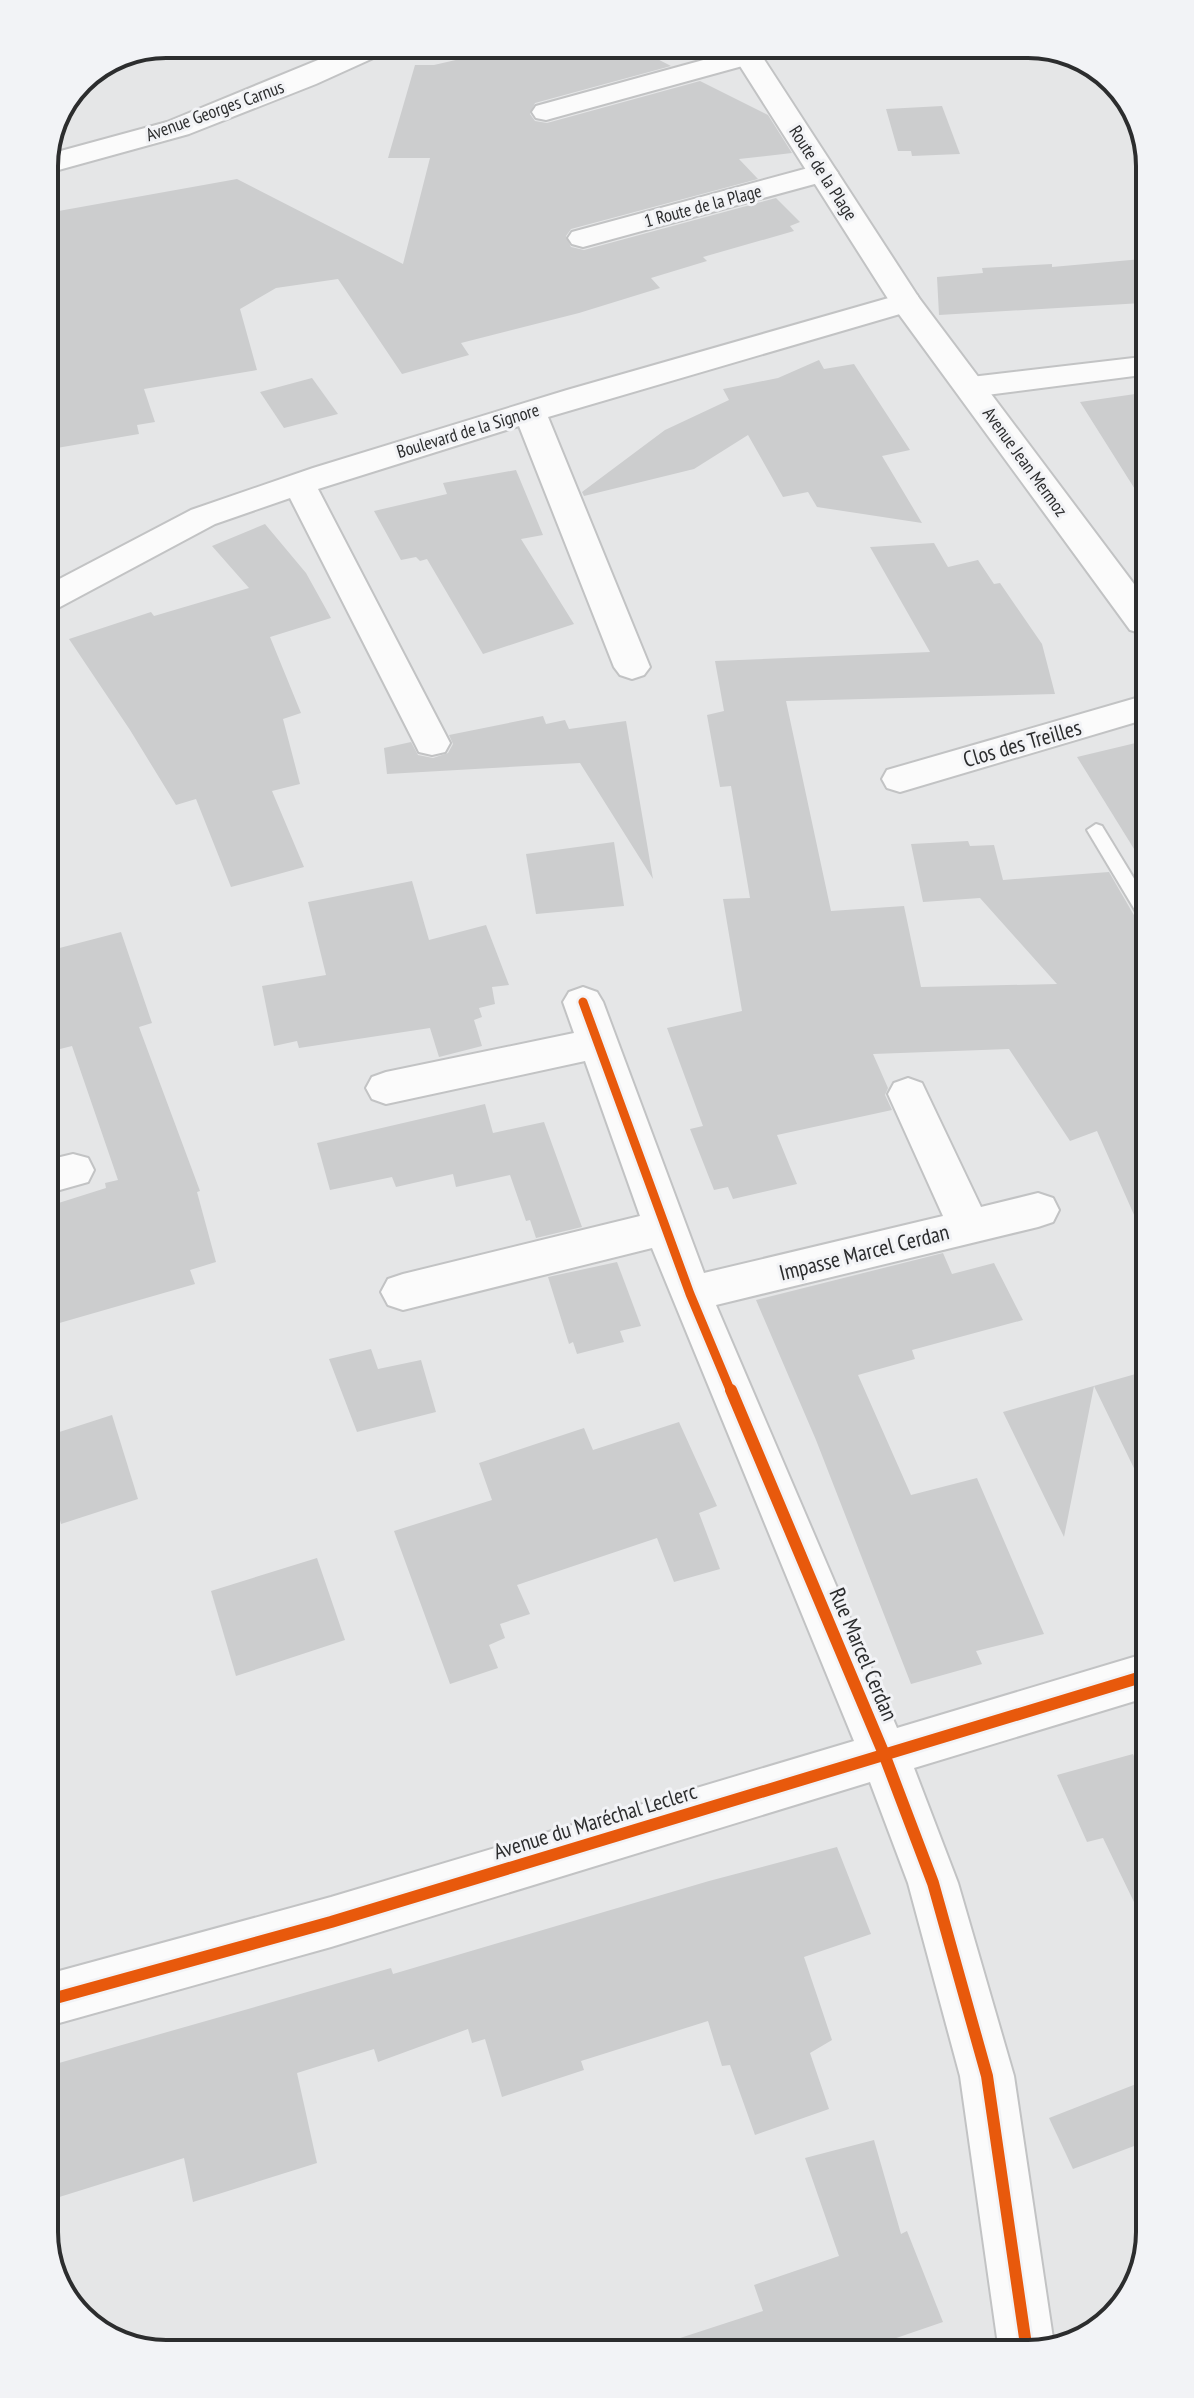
<svg xmlns="http://www.w3.org/2000/svg" width="1194" height="2398" viewBox="0 0 1194 2398" font-family="'PT Sans Narrow',sans-serif">
	<style>
		.building { fill: #cccdce }
		.lines { fill: none; stroke-linecap: round; stroke-linejoin: round }
		.lane-casing { stroke: #c2c3c4; stroke-width: 4 }
		.street-casing { stroke: #c2c3c4; stroke-width: 4 }
		.secondary-casing { stroke: #c2c3c4; stroke-width: 4 }
		.lane { fill: #fbfbfb; fill-rule: evenodd }
		.street { fill: #fbfbfb; fill-rule: evenodd }
		.secondary { fill: #fbfbfb; fill-rule: evenodd }
		.cycleway-far1-casing { stroke: #f2f3f6; stroke-width: 14 }
		.cycleway-casing { stroke: #f2f3f6; stroke-width: 17 }
		.cycleway-far1 { stroke: #e8590c; stroke-width: 9 }
		.cycleway { stroke: #e8590c; stroke-width: 12 }
		.labels { text-anchor: middle; stroke-width: 6; stroke-linejoin: round; paint-order: stroke }
		.far-street-label { font-size: 18px; fill: #2c2d2e; stroke: #f2f3f6 }
		.street-label { font-size: 22px; fill: #2c2d2e; stroke: #f2f3f6 }
		.rim { fill: none; stroke: #2c2d2e; stroke-width: 4 }
	</style>
	<rect width="100%" height="100%" fill="#e5e6e7"/>
	<!-- building -->
	<g class="building">
		<polygon points="525,44 628,44 671,66 535,103 530,114 535,121 547,123 700,81 768,115 792,153 739,159 758,179 571,229 566,236 571,247 584,250 776,198 800,222 790,226 794,231 703,257 707,261 651,278 660,288 579,313 461,343 469,355 402,374 338,279 276,288 240,309 257,370 144,389 155,422 137,425 139,434 45,450 45,230 57,227 53,212 237,179 403,264 430,158 388,158 415,65 434,65"/>
		<polygon points="942,106 960,154 912,156 911,151 898,151 886,109"/>
		<polygon points="1142,259 1142,303 939,315 937,277 983,273 982,268 1052,264 1052,267"/>
		<polygon points="819,360 824,369 854,364 910,450 882,456 922,523 817,507 808,492 783,497 748,435 694,469 584,496 582,492 665,430 729,400 723,389 778,378"/>
		<polygon points="312,378 338,414 284,428 260,392"/>
		<polygon points="1142,393 1142,426 1143,502 1080,402"/>
		<polygon points="516,470 543,535 521,539 574,624 483,654 427,559 420,561 416,557 401,560 374,511 447,494 443,483"/>
		<polygon points="265,524 306,573 331,618 270,637 301,713 283,719 300,784 272,791 304,867 231,887 196,799 176,805 130,730 69,639 151,612 154,616 249,588 212,546"/>
		<polygon points="934,543 948,567 978,560 994,584 1000,583 1042,644 1055,694 786,701 831,911 904,906 921,987 1057,984 980,898 923,902 911,844 968,841 970,846 994,845 1003,880 1109,872 1135,917 1144,920 1146,1242 1097,1131 1070,1141 1009,1049 873,1054 888,1088 885,1095 892,1110 777,1135 797,1184 733,1199 728,1187 714,1190 690,1129 703,1126 667,1028 742,1011 723,899 750,898 731,786 720,787 707,715 724,711 715,661 930,652 870,547"/>
		<polygon points="543,716 546,724 565,720 569,729 626,721 653,879 580,763 387,774 384,748 411,742 418,755 433,758 448,753 453,744 449,735"/>
		<polygon points="1144,741 1144,865 1077,757"/>
		<polygon points="614,842 624,906 536,914 526,854"/>
		<polygon points="412,881 429,940 486,925 509,985 492,987 495,1004 479,1008 482,1017 474,1020 482,1046 439,1057 430,1028 299,1048 297,1041 274,1046 262,986 326,975 308,902"/>
		<polygon points="121,932 152,1023 139,1027 200,1191 197,1192 216,1262 190,1270 195,1284 49,1326 49,1206 106,1188 105,1183 118,1180 72,1046 48,1052 48,951"/>
		<polygon points="485,1104 493,1133 544,1122 582,1227 536,1238 530,1220 526,1221 510,1175 456,1187 453,1174 396,1187 392,1177 330,1190 317,1143"/>
		<polygon points="943,1253 952,1274 994,1263 1023,1320 912,1350 915,1359 858,1375 911,1495 977,1478 1044,1634 976,1651 982,1664 911,1684 816,1440 756,1300"/>
		<polygon points="617,1262 641,1326 620,1331 624,1342 577,1354 573,1342 569,1344 548,1277"/>
		<polygon points="371,1349 378,1369 421,1360 436,1412 357,1432 329,1359"/>
		<polygon points="1146,1371 1147,1495 1094,1386 1064,1537 1003,1412"/>
		<polygon points="112,1415 138,1499 61,1524 50,1484 50,1435"/>
		<polygon points="679,1422 717,1506 699,1513 720,1569 674,1582 657,1538 517,1585 530,1614 500,1624 505,1638 489,1645 498,1668 450,1684 394,1531 492,1500 479,1463 584,1428 593,1450"/>
		<polygon points="317,1558 345,1640 236,1676 211,1591"/>
		<polygon points="1133,1754 1148,1786 1149,1933 1103,1838 1087,1842 1057,1775"/>
		<polygon points="837,1847 871,1934 804,1957 832,2040 810,2053 829,2109 755,2135 730,2065 722,2066 708,2021 581,2061 584,2070 502,2097 485,2039 472,2043 468,2029 378,2062 374,2049 297,2073 317,2163 193,2202 184,2158 53,2199 52,2065 391,1968 393,1974 709,1881"/>
		<polygon points="1149,2079 1150,2140 1073,2169 1049,2118"/>
		<polygon points="874,2140 901,2234 907,2231 943,2322 870,2347 678,2349 677,2339 763,2311 754,2285 839,2256 805,2158"/>
	</g>
	<g class="lines">
		<!-- lane casing -->
		<g class="lane-casing">
			<polygon id="lane" points="1096,824 1102,826 1144,895 1144,917 1138,915 1087,830"/>
		</g>
		<!-- street casing -->
		<g class="street-casing">
			<g id="street">
				<polygon points="747,48 757,50 761,56 757,62 546,120 536,118 532,112 536,106"/>
				<polygon points="823,164 833,167 838,173 833,179 583,247 572,244 568,238 572,232"/>
				<polygon points="906,293 917,295 921,302 917,309 548,417 650,667 644,675 632,679 620,675 614,667 519,426 318,489 450,743 445,752 432,755 419,752 290,498 215,524 58,608 46,611 46,586 191,510 313,468 567,390"/>
				<polygon points="1142,357 1142,375 971,397 960,394 955,387 960,380 971,377"/>
				<polygon points="1143,696 1143,720 900,792 887,788 882,779 887,770"/>
				<polygon points="583,987 597,992 603,1002 704,1273 943,1216 888,1094 894,1083 908,1078 922,1083 981,1207 1038,1193 1053,1198 1059,1210 1053,1222 1038,1227 716,1305 897,1728 1147,1653 1148,1697 914,1768 958,1883 1014,2076 1054,2345 998,2345 960,2076 908,1883 870,1782 331,1947 52,2025 52,1973 331,1897 854,1741 652,1248 403,1310 388,1305 381,1292 388,1279 403,1274 640,1216 585,1061 386,1104 372,1099 366,1088 372,1077 386,1072 574,1033 563,1002 569,992"/>
				<polygon points="73,1154 88,1158 94,1170 88,1182 49,1193 48,1160"/>
			</g>
		</g>
		<!-- secondary casing -->
		<g class="secondary-casing">
			<g id="secondary">
				<polygon points="357,44 395,44 391,50 316,84 189,134 44,174 46,155 167,122"/>
				<polygon points="726,44 754,44 919,298 1143,596 1143,634 1130,630 890,302"/>
			</g>
		</g>
		<!-- lane -->
		<use href="#lane" class="lane"/>
		<!-- street -->
		<use href="#street" class="street"/>
		<!-- secondary -->
		<use href="#secondary" class="secondary"/>
		<!-- cycleway-far1 casing -->
		<g class="cycleway-far1-casing">
			<polyline id="cycleway-far1" points="583,1002 690,1294 731,1392"/>
		</g>
		<!-- cycleway casing -->
		<g class="cycleway-casing">
			<g id="cycleway">
				<polyline points="731,1390 884,1754 933,1883 987,2076 1026,2345"/>
				<polyline points="52,1999 331,1922 1148,1675"/>
			</g>
		</g>
		<!-- cycleway-far1 -->
		<use href="#cycleway-far1" class="cycleway-far1"/>
		<!-- cycleway -->
		<use href="#cycleway" class="cycleway"/>
	</g>
	<g class="labels">
		<!-- far-street labels -->
		<g class="far-street-label">
			<text transform="translate(215 111) rotate(-20)" y="6">Avenue Georges Carnus</text>
			<text transform="translate(823 173) rotate(57)" y="6">Route de la Plage</text>
			<text transform="translate(703 206) rotate(-15)" y="6">1 Route de la Plage</text>
			<text transform="translate(468 431) rotate(-17)" y="6">Boulevard de la Signore</text>
			<text transform="translate(1025 462) rotate(54)" y="6">Avenue Jean Mermoz</text>
		</g>
		<!-- street labels -->
		<g class="street-label">
			<text transform="translate(1022 743) rotate(-16)" y="8">Clos des Treilles</text>
			<text transform="translate(864 1252) rotate(-14)" y="8">Impasse Marcel Cerdan</text>
			<text transform="translate(864 1654) rotate(67)" y="8">Rue Marcel Cerdan</text>
			<text transform="translate(595 1821) rotate(-17)" y="8">Avenue du Maréchal Leclerc</text>
		</g>
	</g>
	<!-- crop -->
	<path d="M0 0H1194V2398H0ZM166 58H1028A108 108 0 0 1 1136 166V2232A108 108 0 0 1 1028 2340H166A108 108 0 0 1 58 2232V166A108 108 0 0 1 166 58Z" fill="#f2f3f6" fill-rule="evenodd"/>
	<path class="rim" d="M166 58H1028A108 108 0 0 1 1136 166V2232A108 108 0 0 1 1028 2340H166A108 108 0 0 1 58 2232V166A108 108 0 0 1 166 58Z"/>
</svg>
